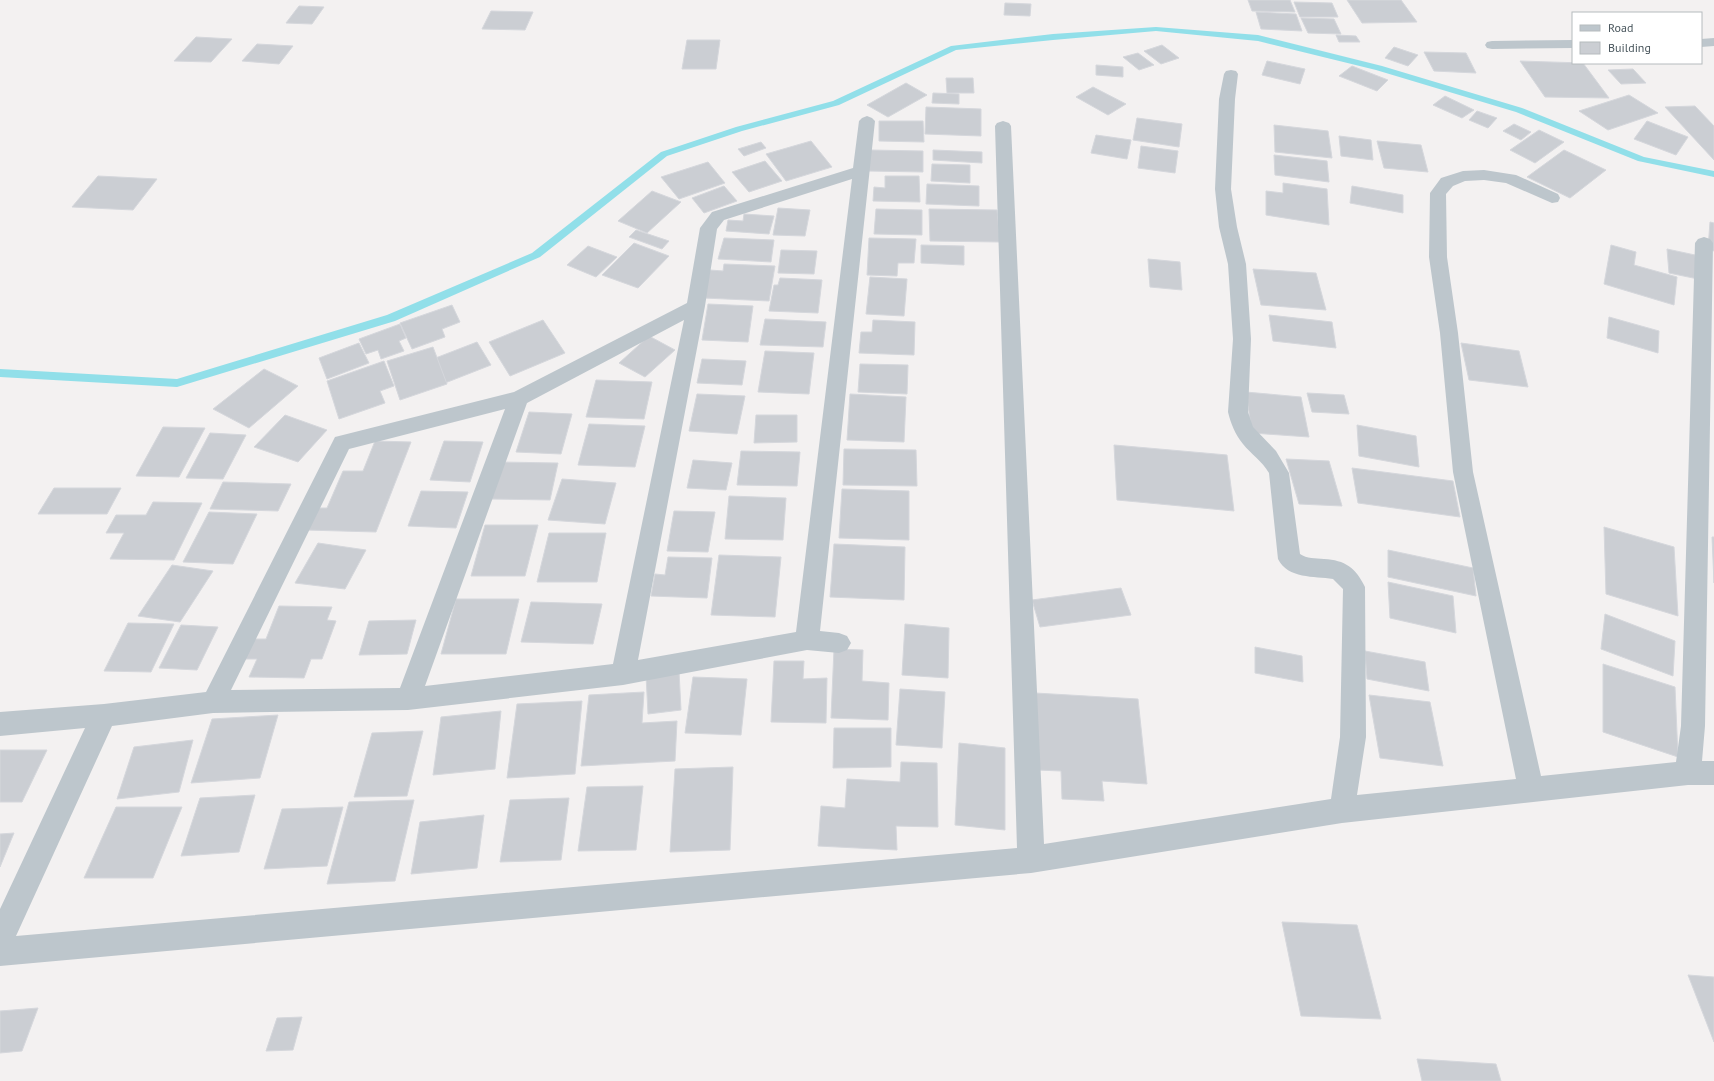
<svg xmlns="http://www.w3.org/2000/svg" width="1714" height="1081" viewBox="0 0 1714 1081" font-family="'PT Sans',sans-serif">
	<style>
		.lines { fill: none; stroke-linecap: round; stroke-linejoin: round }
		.stream { fill: #91dfe9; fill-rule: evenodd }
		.building { fill: #cbced3; stroke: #d5d7dc }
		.minor { fill: #bdc6cc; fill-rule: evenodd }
	</style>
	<rect width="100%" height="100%" fill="#f3f1f1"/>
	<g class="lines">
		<!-- stream -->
		<polygon class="stream" points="1156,27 1258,35 1382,66 1522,108 1644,157 1714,171 1714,177 1638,161 1516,112 1376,70 1258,41 1156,31 1053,40 956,50 839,105 742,131 667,156 540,257 395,321 177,387 0,377 0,369 177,379 387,315 532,253 661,152 736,127 833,101 951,46 1053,34"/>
	</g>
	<!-- building -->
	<g class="building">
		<polygon points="1248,0 1290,0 1295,12 1252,11"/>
		<polygon points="1347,0 1401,0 1417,22 1362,23"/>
		<polygon points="1294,2 1332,3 1338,17 1300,17"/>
		<polygon points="1005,3 1031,4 1030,16 1004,15"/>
		<polygon points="299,6 324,7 312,24 286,23"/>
		<polygon points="491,11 533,12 525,30 482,29"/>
		<polygon points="1256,12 1296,14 1302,31 1261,29"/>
		<polygon points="1301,18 1334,19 1341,34 1308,33"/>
		<polygon points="1336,35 1356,36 1360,42 1339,42"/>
		<polygon points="196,37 232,39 211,62 174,61"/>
		<polygon points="687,40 720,40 716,69 682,69"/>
		<polygon points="257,44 293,46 279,64 242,61"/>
		<polygon points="1162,45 1179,58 1161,64 1144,51"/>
		<polygon points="1394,47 1418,55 1408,66 1385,58"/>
		<polygon points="1424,52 1466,53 1476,73 1434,71"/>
		<polygon points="1138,53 1154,65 1139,70 1123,57"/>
		<polygon points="1267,61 1305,69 1300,84 1262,75"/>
		<polygon points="1520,61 1583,63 1609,98 1545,97"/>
		<polygon points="1096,65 1123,67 1123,77 1096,75"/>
		<polygon points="1352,66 1388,80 1377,91 1339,76"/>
		<polygon points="1633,69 1646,83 1621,84 1608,70"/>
		<polygon points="946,78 973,78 974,93 947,93"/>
		<polygon points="906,83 927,95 888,117 867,105"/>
		<polygon points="1093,87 1126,104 1108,115 1076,97"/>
		<polygon points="933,93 959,94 959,104 932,103"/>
		<polygon points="1629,95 1658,113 1608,130 1579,111"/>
		<polygon points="1445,96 1474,110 1462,118 1433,105"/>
		<polygon points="1695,106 1714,126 1714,160 1665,107"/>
		<polygon points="926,107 981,109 981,136 925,134"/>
		<polygon points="1477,111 1497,118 1488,128 1469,120"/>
		<polygon points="1137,118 1182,124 1179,147 1133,140"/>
		<polygon points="879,121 923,121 924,142 879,141"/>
		<polygon points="1647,121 1688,137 1676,155 1634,139"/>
		<polygon points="1514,124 1531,132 1521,140 1503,131"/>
		<polygon points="1274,125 1328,131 1332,158 1275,152"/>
		<polygon points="1539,130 1564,142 1535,163 1510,150"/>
		<polygon points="1096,135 1131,140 1127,159 1091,153"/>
		<polygon points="1339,136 1371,140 1373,160 1341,156"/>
		<polygon points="811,141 832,167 786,181 766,154"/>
		<polygon points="1377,141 1421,145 1428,172 1384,168"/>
		<polygon points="761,142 766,148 744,156 738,149"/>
		<polygon points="1141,146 1178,151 1175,173 1138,168"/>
		<polygon points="870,150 923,151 923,172 868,171"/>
		<polygon points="933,150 982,152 982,163 933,160"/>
		<polygon points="1564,150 1606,170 1570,198 1527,177"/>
		<polygon points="1274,155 1327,161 1329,182 1275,175"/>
		<polygon points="765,161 782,181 749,192 732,172"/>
		<polygon points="708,162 725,183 679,199 661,177"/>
		<polygon points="932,164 970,165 970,183 931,181"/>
		<polygon points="98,176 157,179 133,210 72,207"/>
		<polygon points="885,176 919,176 920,202 873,201 874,187 885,188"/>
		<polygon points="1283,183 1327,189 1329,225 1266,215 1266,191 1283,193"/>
		<polygon points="927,184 979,186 979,206 926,204"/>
		<polygon points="724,186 737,201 704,213 692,198"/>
		<polygon points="1352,186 1403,195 1403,213 1350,203"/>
		<polygon points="652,191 681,202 647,233 618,221"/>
		<polygon points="778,208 810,210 805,236 773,235"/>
		<polygon points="876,209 922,210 922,235 874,234"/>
		<polygon points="929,209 997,210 1000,242 930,241"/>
		<polygon points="744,214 774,216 769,234 726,231 728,220 743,221"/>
		<polygon points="1710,222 1714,223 1714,251 1708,249"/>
		<polygon points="636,230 669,241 662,249 629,237"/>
		<polygon points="724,238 774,240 771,262 718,259"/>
		<polygon points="869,238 916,239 914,263 898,263 897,276 867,275"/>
		<polygon points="634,243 669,256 638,288 602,275"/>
		<polygon points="921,245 964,246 964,265 921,263"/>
		<polygon points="1611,245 1636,252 1634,265 1677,277 1674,305 1604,284"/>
		<polygon points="588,246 617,257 596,277 567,265"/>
		<polygon points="1667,249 1695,255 1698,279 1669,273"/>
		<polygon points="781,250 817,251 814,274 778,273"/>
		<polygon points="1148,259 1180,262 1182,290 1150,287"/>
		<polygon points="724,264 775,266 769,301 704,298 710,270 723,271"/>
		<polygon points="1253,269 1316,273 1326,310 1261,305"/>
		<polygon points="870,277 907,279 904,316 866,314"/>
		<polygon points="780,278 822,280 818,313 769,311 774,285 778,285"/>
		<polygon points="708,304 753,306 748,342 702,340"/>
		<polygon points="452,305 460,322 442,329 445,337 412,349 400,323"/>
		<polygon points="1269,315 1332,322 1336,348 1273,341"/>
		<polygon points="1609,317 1659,331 1658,353 1607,338"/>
		<polygon points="765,319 826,322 823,347 760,345"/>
		<polygon points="543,320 565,353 510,376 489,342"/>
		<polygon points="873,320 915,322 914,355 859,353 861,332 872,332"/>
		<polygon points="400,324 406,338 399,341 404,351 381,359 378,350 366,354 359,339"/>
		<polygon points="649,336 675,350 645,377 619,363"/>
		<polygon points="477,342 491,365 445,383 433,359"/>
		<polygon points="359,343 369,363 327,379 319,358"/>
		<polygon points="1461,343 1519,351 1528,387 1469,380"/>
		<polygon points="433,347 447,384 400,400 387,361"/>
		<polygon points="765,351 814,353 809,394 758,392"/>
		<polygon points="702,359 746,361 742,385 697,383"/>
		<polygon points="384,361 394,386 380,391 385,403 339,419 327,381"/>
		<polygon points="860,364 908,365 907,394 858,392"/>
		<polygon points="264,369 298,386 249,428 213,409"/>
		<polygon points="596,380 652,382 644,419 586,417"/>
		<polygon points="1246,392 1301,397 1309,437 1252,433"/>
		<polygon points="1307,393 1344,395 1349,414 1312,412"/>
		<polygon points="697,394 745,396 737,434 689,431"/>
		<polygon points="850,394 906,397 904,442 847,440"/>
		<polygon points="529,412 572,414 561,454 516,452"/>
		<polygon points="285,415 327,430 298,462 254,447"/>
		<polygon points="756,415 797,415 797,442 754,443"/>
		<polygon points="589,424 645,426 635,467 578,465"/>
		<polygon points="1357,425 1416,436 1419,467 1359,456"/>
		<polygon points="163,427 205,428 179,477 136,476"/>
		<polygon points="210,433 246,435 223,479 186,478"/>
		<polygon points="375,441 411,442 376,532 306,530 315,508 327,508 343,471 363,471"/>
		<polygon points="444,441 483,442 470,482 430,480"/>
		<polygon points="1114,445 1227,455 1234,511 1117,500"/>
		<polygon points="844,449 916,450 917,486 843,485"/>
		<polygon points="741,451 800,452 797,486 737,485"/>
		<polygon points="1286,459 1329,461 1342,506 1299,504"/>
		<polygon points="693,460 732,463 726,490 687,488"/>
		<polygon points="500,462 558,463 550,500 490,499"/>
		<polygon points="1352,468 1453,481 1460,517 1358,503"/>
		<polygon points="562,479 616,483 605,524 548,520"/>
		<polygon points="223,482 291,484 278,511 210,509"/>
		<polygon points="54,488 121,488 107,514 38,514"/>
		<polygon points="842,489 909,491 909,540 839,538"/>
		<polygon points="421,491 468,492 456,528 408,526"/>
		<polygon points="729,496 786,498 783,540 725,539"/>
		<polygon points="153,502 202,503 174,560 110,559 124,533 106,533 116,515 146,515"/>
		<polygon points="674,511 715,512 708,552 667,551"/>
		<polygon points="209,512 257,514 233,564 183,562"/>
		<polygon points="485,525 538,525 525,576 471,576"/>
		<polygon points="1604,527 1674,547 1678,616 1606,594"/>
		<polygon points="549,533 606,533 597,582 537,582"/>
		<polygon points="1712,537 1714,537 1714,583"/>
		<polygon points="318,543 366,550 345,589 295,583"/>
		<polygon points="834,544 905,547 904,600 830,597"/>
		<polygon points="1388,550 1473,568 1476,596 1388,577"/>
		<polygon points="719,555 781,557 775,617 711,615"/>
		<polygon points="668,557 712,558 707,598 651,596 655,574 665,575"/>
		<polygon points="172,565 213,571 180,622 138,616"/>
		<polygon points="1388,582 1453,596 1456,633 1390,618"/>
		<polygon points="1121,588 1131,615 1040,627 1032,600"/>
		<polygon points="456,599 519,599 506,654 441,654"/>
		<polygon points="531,602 602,604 593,644 521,642"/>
		<polygon points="279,606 332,607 327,620 336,621 322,659 311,659 304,678 249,677 257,659 243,659 251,639 266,639"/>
		<polygon points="1605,614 1675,641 1673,676 1601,649"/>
		<polygon points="416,620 407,654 359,655 369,621"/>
		<polygon points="128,623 174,624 151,672 104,671"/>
		<polygon points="905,624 949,628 948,678 902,675"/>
		<polygon points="181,625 218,627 197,670 159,668"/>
		<polygon points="1255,647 1302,656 1303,682 1255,673"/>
		<polygon points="834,649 863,650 862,681 889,683 888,720 831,718"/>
		<polygon points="1365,651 1425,662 1429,691 1367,679"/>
		<polygon points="774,661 804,661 803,679 827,678 826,723 771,722"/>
		<polygon points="1603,664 1675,687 1678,757 1603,732"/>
		<polygon points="679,671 681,710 648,714 646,675"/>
		<polygon points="693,677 747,679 741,735 685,733"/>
		<polygon points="900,689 945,692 942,748 896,745"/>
		<polygon points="644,692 642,723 677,721 675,761 581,766 589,695"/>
		<polygon points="1035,693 1138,699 1147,784 1102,781 1104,801 1062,799 1061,771 1038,770"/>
		<polygon points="1369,695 1430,702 1443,766 1380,758"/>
		<polygon points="582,701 575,774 507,778 517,704"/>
		<polygon points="501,711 495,769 433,775 441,717"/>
		<polygon points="278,715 260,778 191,783 212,719"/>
		<polygon points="834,728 891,728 891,767 833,768"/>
		<polygon points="423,731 407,796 354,797 372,733"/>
		<polygon points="193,740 179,792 117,799 134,747"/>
		<polygon points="959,743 1005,748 1005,830 955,825"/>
		<polygon points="0,750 47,750 22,802 0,802"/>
		<polygon points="901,762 937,763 938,827 896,826 897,850 818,846 821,806 845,808 847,779 900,782"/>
		<polygon points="733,767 730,850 670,852 675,769"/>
		<polygon points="643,786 636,850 578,851 587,787"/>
		<polygon points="255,795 239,852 181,856 200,798"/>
		<polygon points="569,798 561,860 500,862 510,800"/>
		<polygon points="414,800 395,881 327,884 349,802"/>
		<polygon points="116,807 182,807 153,878 84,878"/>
		<polygon points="343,807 327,866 264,869 282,809"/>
		<polygon points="484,815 477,868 411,874 420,822"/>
		<polygon points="14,833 0,867 0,834"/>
		<polygon points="1282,922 1357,925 1381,1019 1301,1016"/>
		<polygon points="1688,975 1714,977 1714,1042"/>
		<polygon points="38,1008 22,1051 0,1053 0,1011"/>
		<polygon points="302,1017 293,1050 266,1051 277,1018"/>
		<polygon points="1417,1059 1496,1064 1501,1081 1422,1081"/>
	</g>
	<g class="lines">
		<!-- minor -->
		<g class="minor">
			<polygon points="1714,38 1714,46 1701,47 1701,39"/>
			<polygon points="1573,40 1573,48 1492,49 1487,48 1485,45 1487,42 1492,41"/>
			<path d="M1231,70l5,1 2,3 -3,25 -4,90 6,38 9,37 5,75 -3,73 5,15 23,24 13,22 11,81c7,5 15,4 24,5 21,1 32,9 41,28l1,150 -9,58 159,-16 -63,-307 -13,-139 -11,-76 1,-64 11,-15 22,-7 21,-1 32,5 42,19 2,4 -2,4 -6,1 -46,-20 -22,-3 -19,1 -12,5 -7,8 1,63 11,76 15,139 68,304 135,-14 5,-36 14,-483 3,-4 6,-2 6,2 3,4 -8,483 -3,35h12v24h-26l-346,38 -311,50 -1031,93v-57l85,-181 -85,8v-24l104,-8 102,-12 129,-255 179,-45 173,-89 13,-75 12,-16 141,-44 6,-47 3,-3 5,-2 5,2 3,3 -55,510 19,2 8,3 4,7 -4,7 -8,3 -32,-3 -184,35 -215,25 -195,3 -101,13 -96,210 1001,-88 -22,-722 2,-3 6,-2 6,2 2,3 33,718 287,-45 9,-62 3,-148 -10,-10c-19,-3 -45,0 -55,-20l-9,-86c-7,-12 -18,-19 -26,-29 -8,-10 -12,-20 -15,-32l5,-73 -5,-75 -9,-37 -4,-38 4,-90 5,-25 2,-3zM852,179l-56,453 -158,28 67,-354 12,-77 7,-9zM684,320l-71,344 -188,22 102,-283zM505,409l-105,279 -169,2 118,-241z"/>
		</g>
	</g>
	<!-- legend -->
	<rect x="1572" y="12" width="130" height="52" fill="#ffffff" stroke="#b6bbbe"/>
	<rect x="1580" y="25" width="20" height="6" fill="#bdc6cc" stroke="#b6bbbe"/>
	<text x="1608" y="32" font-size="12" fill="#49565d">Road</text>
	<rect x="1580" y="42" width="20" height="12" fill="#cbced3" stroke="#b6bbbe"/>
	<text x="1608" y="52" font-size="12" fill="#49565d">Building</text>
</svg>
